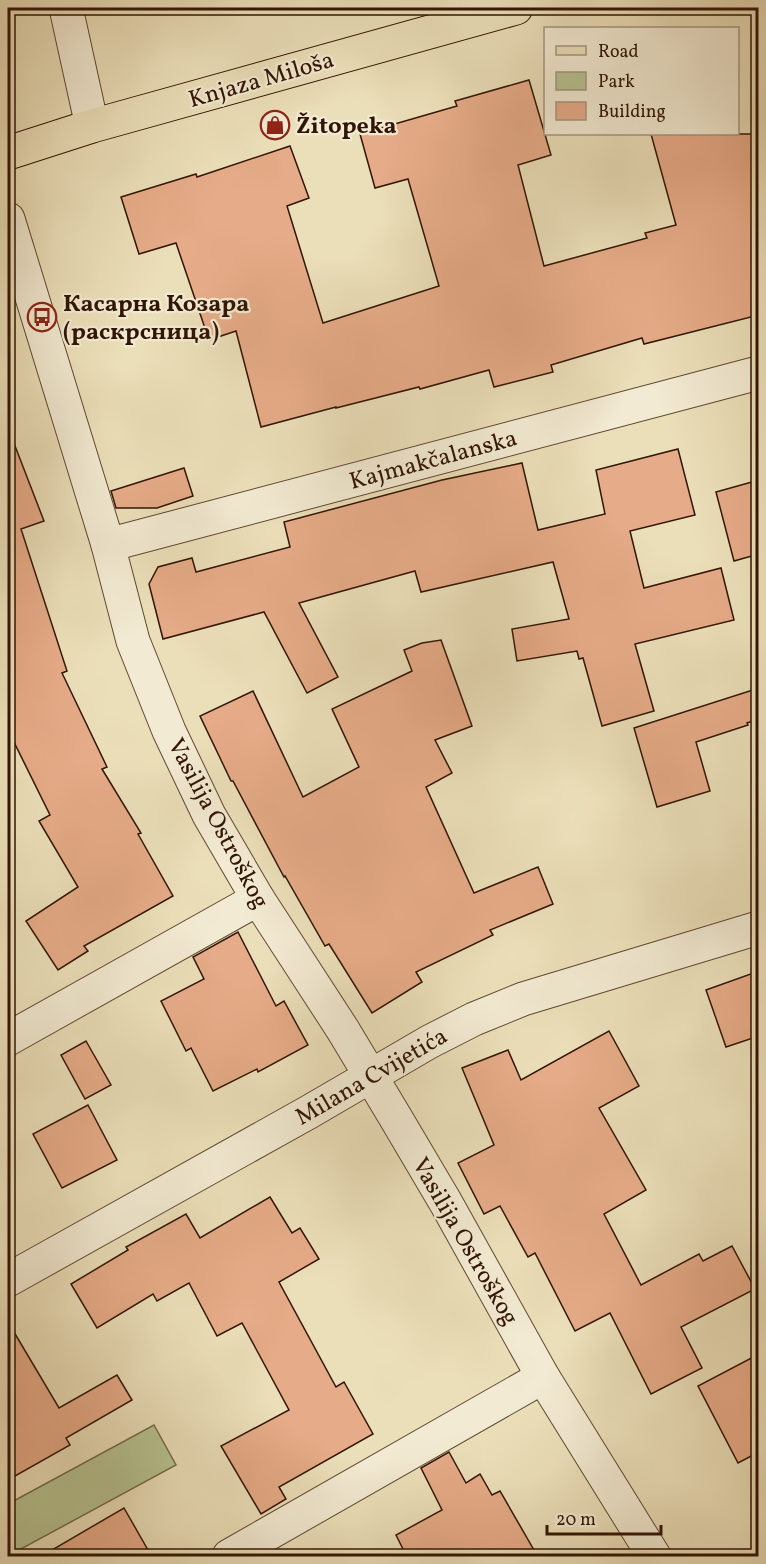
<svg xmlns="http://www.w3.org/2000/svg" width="766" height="1564" viewBox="0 0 766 1564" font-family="Vollkorn,serif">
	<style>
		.green { fill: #b6c290; stroke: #746c4a; stroke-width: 1.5 }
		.building { fill: #e6ab88; stroke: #311504; stroke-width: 1.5 }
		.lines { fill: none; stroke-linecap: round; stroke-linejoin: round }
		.minor-casing { stroke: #604831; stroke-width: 35 }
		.primary-casing { stroke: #311504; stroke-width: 35 }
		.minor { stroke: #f2ead2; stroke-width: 33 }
		.primary { stroke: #ebdfb9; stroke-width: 33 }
		.labels { text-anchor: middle; stroke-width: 4.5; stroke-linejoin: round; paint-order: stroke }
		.street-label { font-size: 24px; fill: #311504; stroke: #f2ead2 }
		.poi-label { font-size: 24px; font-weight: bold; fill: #311504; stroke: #f2ead2; text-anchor: start }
	</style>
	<rect width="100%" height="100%" fill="#ebdfb9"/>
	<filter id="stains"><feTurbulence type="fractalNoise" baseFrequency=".00333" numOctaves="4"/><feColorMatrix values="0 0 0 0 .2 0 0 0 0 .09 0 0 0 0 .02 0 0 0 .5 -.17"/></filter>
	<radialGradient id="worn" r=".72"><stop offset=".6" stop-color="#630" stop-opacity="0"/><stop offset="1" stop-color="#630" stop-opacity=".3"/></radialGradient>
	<!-- green -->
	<polygon class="green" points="154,1425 176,1465 8,1556 8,1504"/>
	<!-- building -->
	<g class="building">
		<polygon points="529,80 551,155 518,165 544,266 647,238 645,233 676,225 651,134 759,134 759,315 644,344 642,338 551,365 553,372 494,387 489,370 420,389 419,387 336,408 336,407 261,427 236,331 209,340 176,243 139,254 121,197 196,174 197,177 290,146 309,198 287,206 323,323 439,286 408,179 375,188 360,134 457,106 455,101"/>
		<polygon points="8,433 10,433 44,521 21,529 67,671 62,673 107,767 102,769 141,833 138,834 173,896 84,946 88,951 58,970 26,921 78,887 39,821 50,815 8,730"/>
		<polygon points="678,449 695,515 630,531 644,588 721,568 734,620 635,644 654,711 602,726 583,658 579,659 577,651 517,661 512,629 569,619 553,562 421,592 415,571 299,603 338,677 307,693 264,612 163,639 149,584 158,567 192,558 196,572 290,547 284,522 442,480 522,463 538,530 605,514 596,470"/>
		<polygon points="184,468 193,496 157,508 116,508 111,491"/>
		<polygon points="759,480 759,554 734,561 716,492"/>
		<polygon points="441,640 472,726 435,740 452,773 426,787 474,893 538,867 553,904 490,930 493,935 416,972 422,982 372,1013 329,944 325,946 285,876 284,877 233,781 231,781 200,716 253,691 303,797 359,767 332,709 412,671 404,650 422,643"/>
		<polygon points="759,688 759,719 747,723 748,725 696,742 710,791 657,807 634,728"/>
		<polygon points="238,932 276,1006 284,1001 308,1045 258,1072 257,1069 213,1091 191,1048 186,1051 161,1001 204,979 193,957"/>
		<polygon points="759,971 759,1036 726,1047 706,990"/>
		<polygon points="609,1031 639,1086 599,1108 646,1190 604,1214 641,1285 699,1254 703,1261 732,1246 755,1289 681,1327 702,1368 651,1394 610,1313 575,1331 535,1253 528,1257 500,1206 484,1214 458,1163 494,1145 462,1068 508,1050 521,1080"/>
		<polygon points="86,1041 111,1085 85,1099 61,1055"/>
		<polygon points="88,1105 117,1160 62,1188 33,1134"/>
		<polygon points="270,1197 292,1233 300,1228 319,1259 279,1282 336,1387 344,1382 373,1434 279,1487 286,1499 261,1514 221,1446 289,1410 242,1323 217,1336 189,1283 157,1301 153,1294 97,1328 71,1284 128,1250 126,1247 186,1214 200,1238"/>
		<polygon points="8,1322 59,1408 117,1375 132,1400 66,1438 70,1445 8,1480"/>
		<polygon points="759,1354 759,1452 738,1463 698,1386"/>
		<polygon points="449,1452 466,1483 480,1474 492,1495 500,1491 538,1557 407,1557 396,1535 442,1510 421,1468"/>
		<polygon points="124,1508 152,1557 40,1557"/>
	</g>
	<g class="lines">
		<!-- minor casing -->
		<g class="minor-casing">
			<g id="minor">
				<polyline points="66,8 92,126"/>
				<polyline points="8,219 108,545 133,641 169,731 209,815 258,899 343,1030 394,1115 446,1203 543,1377 654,1556"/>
				<polyline points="108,545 758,373"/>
				<polyline points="8,1039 258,899"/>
				<polyline points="8,1280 309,1112 429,1042 474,1019 523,999 758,928"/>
				<polyline points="229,1556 543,1377"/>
			</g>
		</g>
		<!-- primary casing -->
		<g class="primary-casing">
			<polyline id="primary" points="8,153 92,126 516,8"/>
		</g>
		<!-- minor -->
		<use href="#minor" class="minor"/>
		<!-- primary -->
		<use href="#primary" class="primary"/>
	</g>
	<!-- icons -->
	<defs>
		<g id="shop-ring" transform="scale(1.5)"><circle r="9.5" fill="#f2ead2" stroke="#8f2418" stroke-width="1.5"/><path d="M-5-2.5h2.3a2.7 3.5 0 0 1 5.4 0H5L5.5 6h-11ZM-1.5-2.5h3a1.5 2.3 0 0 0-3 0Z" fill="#8f2418"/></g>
		<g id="bus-ring" transform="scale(1.5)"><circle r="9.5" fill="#f2ead2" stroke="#8f2418" stroke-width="1.5"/><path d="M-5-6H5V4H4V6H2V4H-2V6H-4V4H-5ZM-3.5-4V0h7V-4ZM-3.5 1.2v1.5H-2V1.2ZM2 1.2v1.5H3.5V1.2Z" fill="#8f2418"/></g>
	</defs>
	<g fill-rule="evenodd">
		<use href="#shop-ring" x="275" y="125"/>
		<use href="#bus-ring" x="42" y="317"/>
	</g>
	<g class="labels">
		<!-- street labels -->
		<g class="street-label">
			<text transform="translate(261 79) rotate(-16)" y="8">Knjaza Miloša</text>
			<text transform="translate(433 459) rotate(-15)" y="8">Kajmakčalanska</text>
			<text transform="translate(219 823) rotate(62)" y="8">Vasilija Ostroškog</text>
			<text transform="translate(371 1076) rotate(-30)" y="8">Milana Cvijetića</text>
			<text transform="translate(466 1241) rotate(60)" y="8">Vasilija Ostroškog</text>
		</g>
		<!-- poi labels -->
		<g class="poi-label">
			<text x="296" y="133">Žitopeka</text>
			<text x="63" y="311">Касарна Козара<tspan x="63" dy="28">(раскрсница)</tspan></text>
		</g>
	</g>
	<!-- margin -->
	<rect width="766" height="1564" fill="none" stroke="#ebdfb9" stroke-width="30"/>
	<rect x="9" y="9" width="748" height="1546" fill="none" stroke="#311504" stroke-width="3"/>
	<rect x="15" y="15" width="736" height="1534" fill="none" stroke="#311504" stroke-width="1.5"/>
	<!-- legend -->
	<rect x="544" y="27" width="195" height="108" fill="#f2ead2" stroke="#a59580" stroke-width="1.5"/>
	<rect x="556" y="46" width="30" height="9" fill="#ebdfb9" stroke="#a59580" stroke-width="1.5"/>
	<text x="598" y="57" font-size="18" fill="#311504">Road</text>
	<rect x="556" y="72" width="30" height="18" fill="#b6c290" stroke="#a59580" stroke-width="1.5"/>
	<text x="598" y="87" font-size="18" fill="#311504">Park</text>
	<rect x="556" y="102" width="30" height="18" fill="#e6ab88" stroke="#a59580" stroke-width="1.5"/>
	<text x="598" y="117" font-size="18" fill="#311504">Building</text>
	<!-- scale -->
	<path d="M547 1525v9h114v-9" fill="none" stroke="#311504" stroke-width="3"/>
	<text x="556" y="1525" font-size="18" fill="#311504" stroke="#f2ead2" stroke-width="4.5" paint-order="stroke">20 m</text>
	<rect width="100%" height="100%" filter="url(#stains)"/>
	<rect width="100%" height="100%" fill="url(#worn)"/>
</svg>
